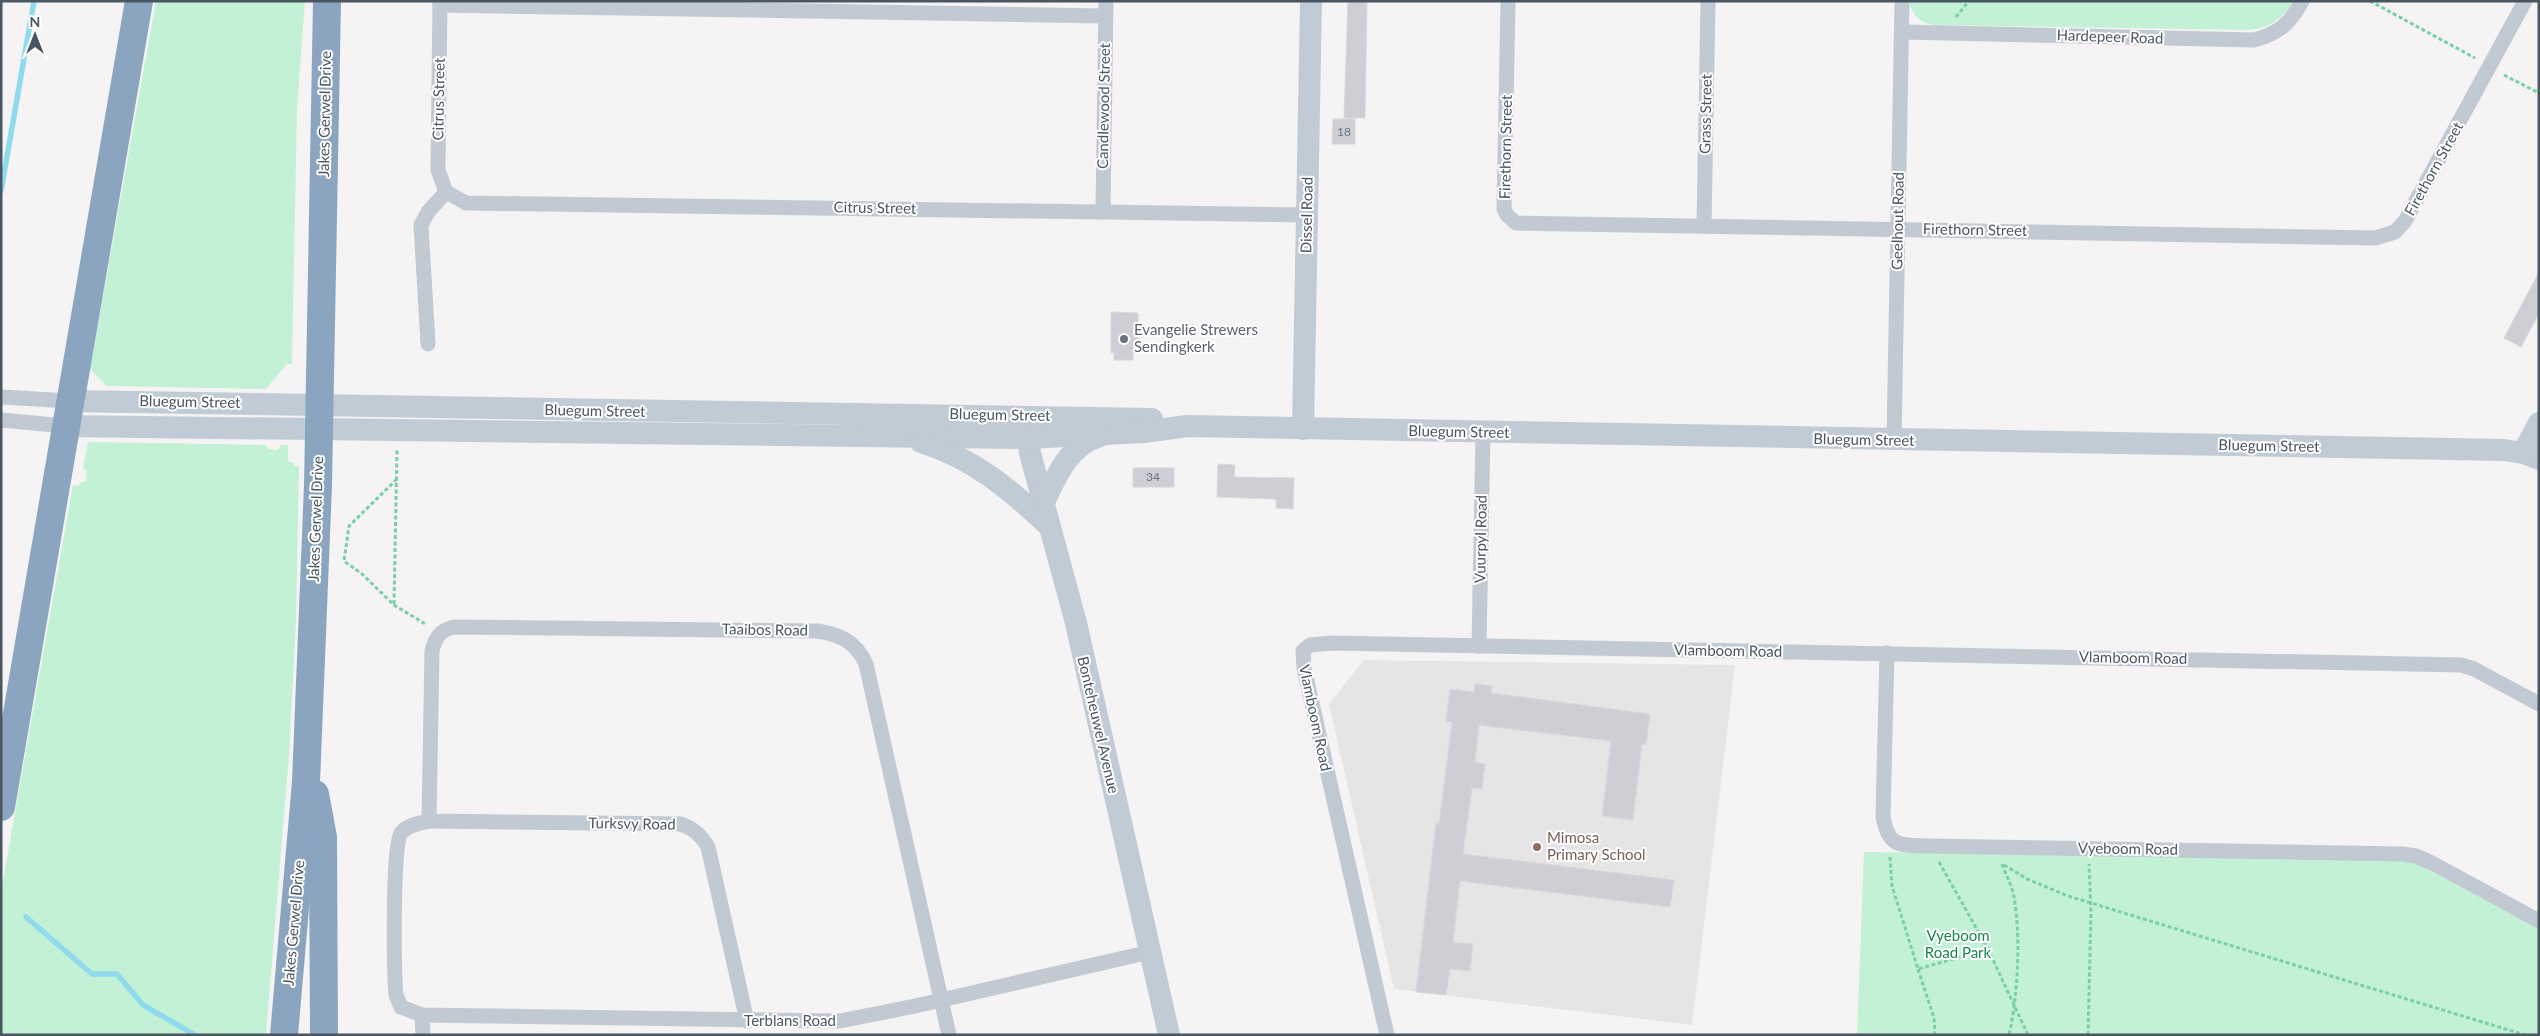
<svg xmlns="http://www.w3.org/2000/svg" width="2540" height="1036" viewBox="0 0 2540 1036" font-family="Lato,sans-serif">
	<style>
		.education { fill: #e6e4e5 }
		.green { fill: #c3f1d5 }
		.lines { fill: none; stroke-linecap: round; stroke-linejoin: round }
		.stream { stroke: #90daee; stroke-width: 5.5 }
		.building { fill: #cdcfd5; stroke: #d7d9de }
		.path { stroke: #7ad0a6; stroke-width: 3; stroke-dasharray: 4 2.5; stroke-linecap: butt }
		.street { stroke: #c1cad2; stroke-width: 15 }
		.secondary { stroke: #c1cbd6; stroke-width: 22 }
		.highway { stroke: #8ba5c1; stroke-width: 28 }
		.worship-dot { fill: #6b7280; stroke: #fff; stroke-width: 2 }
		.education-dot { fill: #8d6e63; stroke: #fff; stroke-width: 2 }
		.labels { text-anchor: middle; stroke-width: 4; stroke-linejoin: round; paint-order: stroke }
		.number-label { font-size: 12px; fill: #6b747e }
		.street-label { font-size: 15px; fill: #4a5661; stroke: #fff }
		.worship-label { font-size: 15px; fill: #5b616d; stroke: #fff; text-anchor: start }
		.education-label { font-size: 15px; fill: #785e54; stroke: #fff; text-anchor: start }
		.park-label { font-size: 15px; fill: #17864f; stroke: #fff }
	</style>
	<rect width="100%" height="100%" fill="#f5f3f3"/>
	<!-- education -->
	<polygon class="education" points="1364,660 1735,665 1692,1025 1394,989 1329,704"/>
	<!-- green -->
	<g class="green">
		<polygon points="156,1 305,1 297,108 292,364 287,364 266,389 107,386 90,369"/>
		<path d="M1909,1h386c-14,18 -25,28 -48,29l-313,-5c-14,-2 -22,-10 -25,-24z"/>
		<polygon points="88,442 266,445 268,449 278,450 281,445 288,445 288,461 294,463 294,466 299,466 296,622 289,755 266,1035 1,1035 1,892 73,485 79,486 80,483 86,481 87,471 83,468"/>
		<polygon points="1864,852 2406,860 2413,862 2539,929 2539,1035 1857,1035"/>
	</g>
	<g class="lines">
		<!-- stream -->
		<g class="stream">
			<polyline points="1,191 34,1"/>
			<polyline points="26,917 92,974 117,974 143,1005 195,1035"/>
		</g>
	</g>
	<!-- building -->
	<g class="building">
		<polygon points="1348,1 1367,1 1365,118 1344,118"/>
		<polygon points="1333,119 1355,119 1355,144 1332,144"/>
		<polygon points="2539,272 2539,313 2521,347 2504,338"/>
		<polygon points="1111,312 1138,313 1138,353 1133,353 1133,360 1114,360 1114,353 1111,353"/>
		<polygon points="1218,464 1235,465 1234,477 1294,478 1293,509 1276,508 1276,499 1217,497"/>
		<rect x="1133" y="468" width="41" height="19"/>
		<polygon points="1475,684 1492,686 1491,693 1650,714 1646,745 1642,744 1633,820 1602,816 1611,741 1479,725 1475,762 1485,764 1482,789 1472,788 1463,854 1674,880 1670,907 1460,881 1453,942 1473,944 1470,971 1450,969 1446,995 1416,992 1436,823 1439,824 1452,722 1446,721 1450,689 1474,692"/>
	</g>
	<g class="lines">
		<!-- path -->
		<g class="path">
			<polyline points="2370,1 2475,58"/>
			<polyline points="1956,17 1969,1"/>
			<polyline points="2504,75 2539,93"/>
			<polyline points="397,479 349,526 344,561 362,574 394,605 427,625"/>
			<polyline points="394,604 397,450"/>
			<polyline points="1890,857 1892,886 1918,969 1988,949 2028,1035"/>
			<polyline points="1939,862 1988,949"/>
			<path d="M2002,864c4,11 10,22 12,33 7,39 4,99 -5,138"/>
			<polyline points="2004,865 2027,879 2068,896 2525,1035"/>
			<polyline points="1918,969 1934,1018 1935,1035"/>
			<polyline points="2088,1035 2091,912 2089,864"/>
		</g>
		<!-- street -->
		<g class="street">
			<polyline points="440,1 438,170 446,192 466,203 1307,215"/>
			<polyline points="1508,1 1504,209 1507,215 1516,223 2375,238 2395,232 2405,221 2525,1"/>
			<polyline points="440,5 1105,16"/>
			<path d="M1902,32l352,8c24,-6 37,-17 48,-39"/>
			<polyline points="1103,211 1106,1"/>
			<polyline points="1704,226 1708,1"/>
			<polyline points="428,344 421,225 428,212 446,192"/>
			<polyline points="1,397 69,401"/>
			<polyline points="1,420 65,426"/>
			<polyline points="1894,440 1902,1"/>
			<polyline points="1479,646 1483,432"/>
			<path d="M1887,653l-4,163c5,33 19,29 47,30l473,8 13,2 14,6 109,59"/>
			<path d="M429,821c-9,2 -22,4 -28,12 -9,12 -7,140 -5,162l5,12 21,8 418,6 75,-15 235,-54"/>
			<polyline points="422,1015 423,1035"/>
			<path d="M747,1021l-39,-174c-7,-12 -14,-18 -27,-23l-252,-3 3,-170c3,-13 8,-21 22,-24l363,4c23,3 39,11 49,33l83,371"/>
			<polyline points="1387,1035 1304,668 1303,651 1310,645 1332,643 2461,665 2474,669 2539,704"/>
		</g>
		<!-- secondary -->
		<g class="secondary">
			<polyline points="69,401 1152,419"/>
			<polyline points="1027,424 1030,453 1076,623 1169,1035"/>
			<polyline points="65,426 1028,438 1144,432 1187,426 2504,450 2523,453 2539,459"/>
			<polyline points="1303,429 1311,1"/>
			<path d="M921,442c52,16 90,48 129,85"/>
			<polyline points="2523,453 2539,423"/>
			<path d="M1044,502c13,-27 24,-56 56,-66"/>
		</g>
		<!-- highway -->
		<g class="highway">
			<polyline points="315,794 323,837 324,1035"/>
			<polyline points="1,807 139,1"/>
			<polyline points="284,1035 306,782 318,485 327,1"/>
		</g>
	</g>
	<!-- markers -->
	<circle class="worship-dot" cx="1124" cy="339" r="5"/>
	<circle class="education-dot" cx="1537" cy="847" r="5"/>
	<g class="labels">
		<!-- number labels -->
		<g class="number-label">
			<text x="1344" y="136">18</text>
			<text x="1153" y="481">34</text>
		</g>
		<!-- street labels -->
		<g class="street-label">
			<text transform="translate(2110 37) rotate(2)" y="5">Hardepeer Road</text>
			<text transform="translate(439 99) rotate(-89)" y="5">Citrus Street</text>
			<text transform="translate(1104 106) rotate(-89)" y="5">Candlewood Street</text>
			<text transform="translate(325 114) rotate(-89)" y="5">Jakes Gerwel Drive</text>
			<text transform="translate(1706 114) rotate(-89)" y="5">Grass Street</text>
			<text transform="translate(1506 147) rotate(-89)" y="5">Firethorn Street</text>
			<text transform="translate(2434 169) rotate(-61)" y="5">Firethorn Street</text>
			<text transform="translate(875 208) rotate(1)" y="5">Citrus Street</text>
			<text transform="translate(1307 215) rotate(-89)" y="5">Dissel Road</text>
			<text transform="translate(1898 221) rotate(-89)" y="5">Geelhout Road</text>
			<text transform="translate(1975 230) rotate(1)" y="5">Firethorn Street</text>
			<text transform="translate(190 402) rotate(1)" y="5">Bluegum Street</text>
			<text transform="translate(595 411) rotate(1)" y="5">Bluegum Street</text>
			<text transform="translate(1000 415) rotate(1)" y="5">Bluegum Street</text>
			<text transform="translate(1459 432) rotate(1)" y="5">Bluegum Street</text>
			<text transform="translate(1864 440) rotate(1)" y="5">Bluegum Street</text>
			<text transform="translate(2269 446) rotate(1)" y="5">Bluegum Street</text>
			<text transform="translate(316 519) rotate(-88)" y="5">Jakes Gerwel Drive</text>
			<text transform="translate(1481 539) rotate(-89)" y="5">Vuurpyl Road</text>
			<text transform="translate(765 630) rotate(1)" y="5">Taaibos Road</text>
			<text transform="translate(1728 651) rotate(1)" y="5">Vlamboom Road</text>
			<text transform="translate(2133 658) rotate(1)" y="5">Vlamboom Road</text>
			<text transform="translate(1315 718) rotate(78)" y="5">Vlamboom Road</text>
			<text transform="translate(1098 725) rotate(77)" y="5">Bonteheuwel Avenue</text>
			<text transform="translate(632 824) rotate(1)" y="5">Turksvy Road</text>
			<text transform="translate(2128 849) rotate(1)" y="5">Vyeboom Road</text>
			<text transform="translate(294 923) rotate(-85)" y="5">Jakes Gerwel Drive</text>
			<text x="790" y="1026">Terblans Road</text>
		</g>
		<!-- worship labels -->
		<g class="worship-label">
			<text x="1134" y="335">Evangelie Strewers<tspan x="1134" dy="17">Sendingkerk</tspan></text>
		</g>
		<!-- education labels -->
		<g class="education-label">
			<text x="1547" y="843">Mimosa<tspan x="1547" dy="17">Primary School</tspan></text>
		</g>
		<!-- park labels -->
		<g class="park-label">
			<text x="1958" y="941">Vyeboom<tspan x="1958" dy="17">Road Park</tspan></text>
		</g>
	</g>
	<!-- border -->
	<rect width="2540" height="1036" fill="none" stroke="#4a5661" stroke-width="5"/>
	<!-- north arrow -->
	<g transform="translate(35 35)" stroke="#ffffff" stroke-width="4" paint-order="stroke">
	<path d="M0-4L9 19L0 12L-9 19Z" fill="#4a5661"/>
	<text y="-8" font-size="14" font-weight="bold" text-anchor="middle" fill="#4a5661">N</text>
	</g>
</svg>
